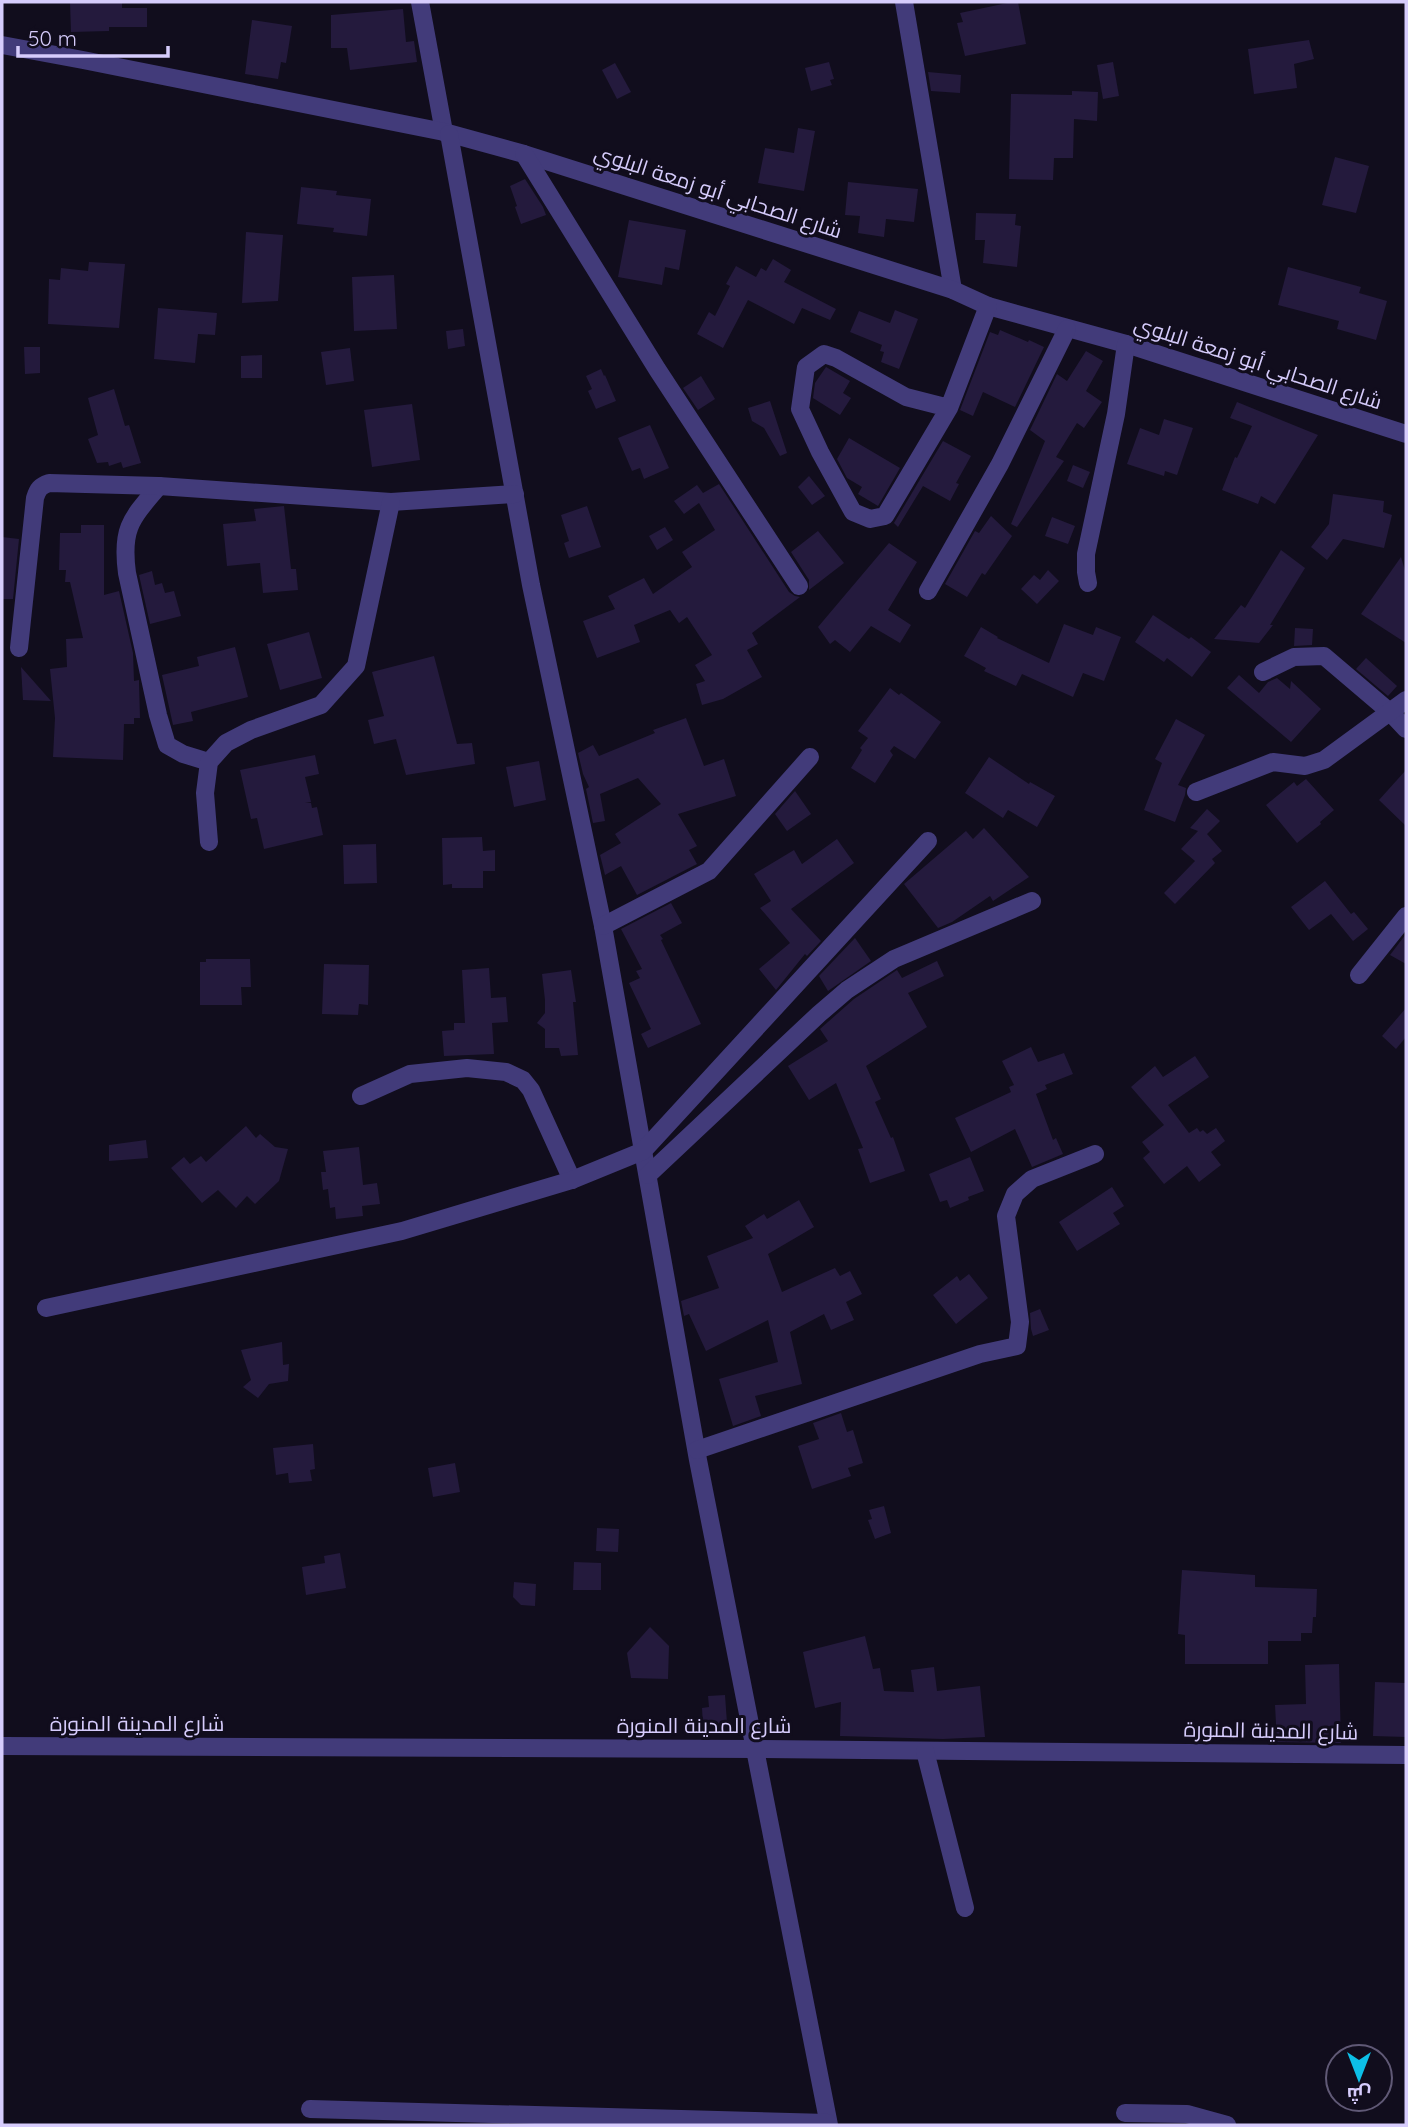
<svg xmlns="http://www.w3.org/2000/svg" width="1408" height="2127" viewBox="0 0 1408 2127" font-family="Quicksand,Cairo,sans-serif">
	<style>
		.building { fill: #241a3d }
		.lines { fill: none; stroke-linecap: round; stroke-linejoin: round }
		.minor { stroke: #423b7a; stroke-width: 18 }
		.labels { text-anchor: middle; stroke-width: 6; stroke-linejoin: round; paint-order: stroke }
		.street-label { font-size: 21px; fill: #d6ccfc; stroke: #110d1d }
	</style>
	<rect width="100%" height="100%" fill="#110d1d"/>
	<!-- building -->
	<g class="building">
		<polygon points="70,2 122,2 122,8 147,8 147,27 109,27 109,31 71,32"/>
		<polygon points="1012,2 1018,2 1026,44 965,56 957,23 963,22 960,13"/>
		<polygon points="403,9 406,42 414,41 417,62 350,70 347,48 331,48 331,15"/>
		<polygon points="252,20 292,26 286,63 281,62 278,79 245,74"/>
		<polygon points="1309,40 1314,59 1294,64 1297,88 1254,94 1248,49"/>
		<polygon points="829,62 834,79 830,80 832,85 811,91 805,68"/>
		<polygon points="1113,62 1119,96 1103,99 1097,65"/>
		<polygon points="615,63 631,92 617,99 602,70"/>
		<polygon points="928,72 961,75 960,93 931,91"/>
		<polygon points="1072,91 1098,92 1097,121 1074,119 1073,158 1054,158 1053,180 1009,179 1011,94 1072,95"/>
		<polygon points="798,128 815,131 804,191 758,183 765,148 794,153"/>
		<polygon points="1335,157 1369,166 1356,213 1322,205"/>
		<polygon points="525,179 543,207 546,215 521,224 515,207 517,206 510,186"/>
		<polygon points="848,182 918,189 914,222 886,219 884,237 858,233 860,216 845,215"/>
		<polygon points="301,187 337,191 336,195 371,199 367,236 333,232 334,228 297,224"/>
		<polygon points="976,213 1016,214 1015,225 1021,226 1017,267 983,263 985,240 975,240"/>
		<polygon points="629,220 686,230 679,270 665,267 662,285 618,277"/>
		<polygon points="246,232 283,235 278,301 242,303"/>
		<polygon points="773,259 791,270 784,282 836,309 830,320 802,308 794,324 748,300 723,348 697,334 709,312 715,316 730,286 726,284 736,266 756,277 761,268 766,271"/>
		<polygon points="89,262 125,264 119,328 48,324 49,279 60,280 61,268 88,271"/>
		<polygon points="1288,267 1361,287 1359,293 1387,301 1376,340 1337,329 1339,321 1278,305"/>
		<polygon points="394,275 397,329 354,331 352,277"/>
		<polygon points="158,308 217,313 215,335 198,334 195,363 154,359"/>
		<polygon points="895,310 918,319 899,369 881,362 884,352 880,351 882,345 850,332 859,311 890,323"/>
		<polygon points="463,329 465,346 448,349 446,331"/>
		<polygon points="1000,330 1028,342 1029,340 1044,347 1015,407 983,392 973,416 960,410 990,332 998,335"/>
		<polygon points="24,347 40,347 40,373 25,374"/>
		<polygon points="350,348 354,381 326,385 321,352"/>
		<polygon points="1086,351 1103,361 1086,391 1102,402 1084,428 1077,423 1056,457 1064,461 1017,527 1011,524 1045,441 1030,430 1057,374 1067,381"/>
		<polygon points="262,355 262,378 241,378 241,356"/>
		<polygon points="826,367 850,381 843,393 851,398 840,415 813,398 815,383"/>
		<polygon points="601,369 604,376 605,375 616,401 596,409 588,391 592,389 586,376"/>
		<polygon points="701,376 715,399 698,410 683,388"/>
		<polygon points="114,389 125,426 129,425 141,463 123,468 121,462 109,466 108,462 97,463 88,439 98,435 88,398"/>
		<polygon points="770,401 787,453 780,456 764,428 752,421 748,408"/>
		<polygon points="1237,402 1318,435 1275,504 1261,496 1258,504 1222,490 1235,457 1237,458 1252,426 1230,418"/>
		<polygon points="412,404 420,460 372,467 364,410"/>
		<polygon points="1164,419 1193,428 1177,475 1165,471 1164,476 1127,464 1140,428 1159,435"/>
		<polygon points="650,425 669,468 644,479 640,468 632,471 618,438"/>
		<polygon points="849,438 900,468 878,506 858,494 862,487 847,478 837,459"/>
		<polygon points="943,441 971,456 956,483 959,484 950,501 923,486 898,527 894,523"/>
		<polygon points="1073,465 1090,472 1083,488 1067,481"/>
		<polygon points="809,476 825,496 812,505 798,487"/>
		<polygon points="719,484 789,592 795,596 800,597 752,633 758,644 747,650 762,677 723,699 702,705 696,684 705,681 695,665 712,655 687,617 679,623 670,610 634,625 640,642 597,658 583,621 615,609 608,596 644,578 653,594 692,567 682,552 715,530 699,503 684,514 674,501 697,485 703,493"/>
		<polygon points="1333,494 1384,501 1383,512 1392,515 1384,548 1343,539 1327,560 1311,547 1329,524"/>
		<polygon points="284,506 291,569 296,569 298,590 263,593 260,563 227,566 223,524 256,521 254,509"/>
		<polygon points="587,506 601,547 569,558 564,543 569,541 561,515"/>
		<polygon points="991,516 1012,536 985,575 982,573 967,597 945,584 975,531 979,533"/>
		<polygon points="1052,517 1075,526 1068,544 1045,536"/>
		<polygon points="81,525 104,525 104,595 119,591 133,653 134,681 139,680 139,683 140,718 134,718 134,724 124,724 123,760 53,757 55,718 50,669 67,667 66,639 83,638 70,582 65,582 66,570 59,570 60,533 81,533"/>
		<polygon points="665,527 673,540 657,550 649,536"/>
		<polygon points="818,531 844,563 809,590 809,580 791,552"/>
		<polygon points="2,537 19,539 13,599 2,599"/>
		<polygon points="889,543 917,562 888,610 911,625 900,643 871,626 850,652 835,640 830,644 818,627"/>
		<polygon points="1281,550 1305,568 1270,625 1273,625 1259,643 1214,639 1241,605 1245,608"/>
		<polygon points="1401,557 1406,574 1406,643 1361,614"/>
		<polygon points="1048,570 1059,581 1037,604 1021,589 1034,575 1040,580"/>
		<polygon points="152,571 155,585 162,583 165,593 174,591 181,616 150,624 139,575"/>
		<polygon points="1153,615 1189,639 1191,637 1211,652 1192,677 1167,658 1164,662 1135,642"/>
		<polygon points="1064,624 1093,635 1096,627 1121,637 1104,681 1083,673 1073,697 1022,674 1016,686 984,671 986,668 964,656 981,627 998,637 997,638 1049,663"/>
		<polygon points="1295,628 1313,629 1312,645 1294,646"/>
		<polygon points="309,632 322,678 280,690 267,644"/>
		<polygon points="235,647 248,697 191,712 193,721 173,725 162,675 199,666 197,657"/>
		<polygon points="434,656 457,744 472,743 475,764 406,775 396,739 374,744 368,720 384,716 372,672"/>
		<polygon points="1366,658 1397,686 1388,696 1356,669"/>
		<polygon points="21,667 51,701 23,700"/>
		<polygon points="1239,675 1259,693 1268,682 1277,678 1290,689 1291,681 1321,709 1291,742 1227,688"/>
		<polygon points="890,688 899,695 901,693 941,722 915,759 894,746 890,751 893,755 875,783 851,768 862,750 860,748 868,738 858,731"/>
		<polygon points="686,718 704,766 724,759 736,796 678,814 697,846 689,850 697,864 637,895 621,866 605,875 600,855 621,843 615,834 661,804 638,778 600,794 605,821 593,823 586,789 589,787 583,774 578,753 593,745 599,756 655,733 653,730"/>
		<polygon points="1176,719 1205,735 1178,785 1186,788 1185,795 1175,822 1144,810 1162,763 1155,759"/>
		<polygon points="315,755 319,774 305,777 311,802 305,803 311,803 312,808 317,807 323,835 264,849 257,818 251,819 240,770"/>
		<polygon points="989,757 1029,784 1030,782 1055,796 1037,827 1008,810 1003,818 965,793"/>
		<polygon points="539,761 546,800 514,807 506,767"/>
		<polygon points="1406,770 1406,826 1379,800"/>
		<polygon points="1306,779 1334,810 1320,822 1321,824 1297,843 1266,805 1294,782 1297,786"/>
		<polygon points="795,791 811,814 787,831 775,814"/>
		<polygon points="1207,809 1220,821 1207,834 1222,851 1212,859 1215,863 1175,904 1164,893 1195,861 1181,849 1198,831 1190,828"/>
		<polygon points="984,828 1029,877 993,901 990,896 952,922 938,928 904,884 966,831 973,839"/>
		<polygon points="482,837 483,851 495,850 495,871 483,871 483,888 452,888 452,884 443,885 442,838"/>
		<polygon points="837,839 854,863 791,909 821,941 807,956 805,954 776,990 759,969 790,943 760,908 771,901 754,874 794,850 802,864"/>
		<polygon points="376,844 377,883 344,884 343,845"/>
		<polygon points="1325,881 1351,914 1354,912 1368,929 1353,941 1331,914 1309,930 1291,907"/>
		<polygon points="671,903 682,923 660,935 663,939 661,940 701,1024 648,1048 641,1034 651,1029 629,983 640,978 636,971 642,969 621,929"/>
		<polygon points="1406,934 1406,964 1390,955"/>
		<polygon points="855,938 871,961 828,991 819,976"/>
		<polygon points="206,959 250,959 251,987 241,987 242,1005 200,1005 200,962 206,962"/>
		<polygon points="937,961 944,976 908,993 927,1027 866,1066 881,1099 875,1102 891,1138 893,1137 905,1171 870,1183 858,1149 863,1148 836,1083 809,1100 788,1066 828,1041 820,1029 854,999 897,970 902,978"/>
		<polygon points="324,964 369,965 368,1005 359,1004 358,1015 322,1014"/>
		<polygon points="489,968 491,998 506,997 508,1022 492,1023 494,1054 444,1056 442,1031 454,1030 454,1023 465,1023 462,970"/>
		<polygon points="571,970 576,1002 573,1002 578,1055 561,1056 559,1048 545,1048 545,1029 537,1023 545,1013 545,1000 542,974"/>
		<polygon points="1406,1008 1406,1037 1396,1049 1382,1036"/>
		<polygon points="1031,1047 1038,1062 1064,1053 1073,1074 1045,1085 1047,1089 1036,1094 1053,1140 1056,1138 1063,1154 1032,1167 1015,1129 971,1152 955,1118 1011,1092 1009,1087 1014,1085 1002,1061"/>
		<polygon points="1195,1056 1209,1077 1168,1105 1189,1133 1197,1128 1200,1132 1203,1130 1207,1134 1216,1128 1225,1141 1211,1152 1221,1165 1199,1182 1187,1166 1164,1184 1143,1158 1150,1152 1142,1142 1164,1125 1131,1087 1155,1066 1163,1077"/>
		<polygon points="246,1126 256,1138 260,1134 275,1147 288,1149 279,1181 255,1204 247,1196 236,1208 218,1190 202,1203 171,1168 184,1157 190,1164 201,1156 206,1162"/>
		<polygon points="146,1140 148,1158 109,1161 109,1145"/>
		<polygon points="359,1147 363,1185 377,1183 380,1204 362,1206 363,1216 336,1219 335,1207 330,1208 328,1189 323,1190 321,1172 326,1172 323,1151"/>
		<polygon points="970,1157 984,1191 968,1197 969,1200 950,1208 947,1200 940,1202 929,1174"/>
		<polygon points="1112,1187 1124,1206 1113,1213 1120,1224 1077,1251 1059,1222"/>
		<polygon points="799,1200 814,1227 768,1254 782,1292 835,1268 840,1276 850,1271 862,1294 846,1302 854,1320 831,1330 824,1314 790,1332 802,1384 755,1396 761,1416 733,1426 719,1379 778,1362 768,1320 706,1351 689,1314 684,1316 681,1301 719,1288 707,1256 753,1238 745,1226 764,1214 767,1219"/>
		<polygon points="969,1274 988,1298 956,1324 933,1295 957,1276 960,1281"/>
		<polygon points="1040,1309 1049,1330 1033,1336 1031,1329 1030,1313"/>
		<polygon points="282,1342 283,1365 289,1364 288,1381 269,1384 258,1398 243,1387 251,1380 241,1350"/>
		<polygon points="841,1413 847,1432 853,1430 863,1463 848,1468 851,1476 812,1489 798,1446 819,1439 813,1423"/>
		<polygon points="313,1444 315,1469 310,1470 312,1481 289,1483 288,1473 276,1475 273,1448"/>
		<polygon points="455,1463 460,1492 433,1497 428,1468"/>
		<polygon points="884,1506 891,1533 875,1539 868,1520 872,1519 869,1510"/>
		<polygon points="597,1528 619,1529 618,1552 596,1551"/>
		<polygon points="340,1553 346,1588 306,1595 302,1567 325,1563 324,1556"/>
		<polygon points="574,1562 601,1563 601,1590 573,1590"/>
		<polygon points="1182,1570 1255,1575 1255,1587 1317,1589 1316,1617 1313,1617 1312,1633 1301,1633 1301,1641 1268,1641 1268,1664 1185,1664 1185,1635 1178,1634"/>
		<polygon points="514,1582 536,1584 535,1606 521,1605 513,1597"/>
		<polygon points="650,1627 669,1646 668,1679 631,1678 627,1653"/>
		<polygon points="865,1636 873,1669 880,1668 884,1691 914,1692 911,1670 934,1667 937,1691 980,1686 985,1737 943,1739 840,1736 841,1702 815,1708 803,1652"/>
		<polygon points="1339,1664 1341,1743 1277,1742 1275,1705 1306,1704 1305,1665"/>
		<polygon points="1375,1682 1406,1683 1406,1737 1373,1736"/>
		<polygon points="725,1695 727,1723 703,1725 702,1708 709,1707 708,1696"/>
	</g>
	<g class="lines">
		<!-- minor -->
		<g class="minor">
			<polyline points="420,2 444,132"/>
			<polyline points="904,2 953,290"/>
			<polyline points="2,45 83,60 444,132 524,154 953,290 988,306 1126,344 1406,434"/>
			<polyline points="449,134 531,585 603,926 698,1460 829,2125"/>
			<polyline points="524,154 657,369 799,586"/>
			<polyline points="949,408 906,397 836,358 824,354 806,367 800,409 820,452 853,512 870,519 885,516 949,408 988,306"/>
			<path d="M159,486c-28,33 -38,42 -32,87l31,142 9,30 16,9 26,8"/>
			<polyline points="1088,583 1086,572 1086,554 1116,414 1126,344"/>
			<polyline points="928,591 1000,464 1067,329"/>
			<path d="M19,648l16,-150c3,-9 5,-12 14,-15l110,3 232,16 124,-8"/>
			<polyline points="1263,672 1294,657 1324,656 1391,713 1406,729"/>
			<polyline points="1196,792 1273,762 1305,766 1324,760 1406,700"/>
			<polyline points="209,842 205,793 209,762 226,743 251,730 321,705 356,666 391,502"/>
			<polyline points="603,926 709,871 810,757"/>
			<polyline points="1359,975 1406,916"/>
			<polyline points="361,1096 410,1074 467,1068 506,1072 523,1080 531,1090 572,1180"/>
			<polyline points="648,1175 819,1014 847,990 894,959 1032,901"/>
			<polyline points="46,1308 402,1231 572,1180 643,1151 928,841"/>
			<polyline points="697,1450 980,1354 1017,1346 1020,1322 1006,1216 1015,1194 1032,1179 1095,1154"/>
			<polyline points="2,1746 755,1749 1406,1755"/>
			<polyline points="925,1751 965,1908"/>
			<polyline points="310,2109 828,2123"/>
			<polyline points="1125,2113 1187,2114 1227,2125"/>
		</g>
	</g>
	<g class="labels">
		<!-- street labels -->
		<g class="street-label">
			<text transform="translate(718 192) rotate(18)" y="7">شارع الصحابي أبو زمعة البلوي</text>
			<text transform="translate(1258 363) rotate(18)" y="7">شارع الصحابي أبو زمعة البلوي</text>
			<text x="137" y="1731">شارع المدينة المنورة</text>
			<text x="704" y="1733">شارع المدينة المنورة</text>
			<text transform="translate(1271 1731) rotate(1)" y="7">شارع المدينة المنورة</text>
		</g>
	</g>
	<!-- border -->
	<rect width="1408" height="2127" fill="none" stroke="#d6ccfc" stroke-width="7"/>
	<!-- north arrow -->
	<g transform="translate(1359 2078) rotate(180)"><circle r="33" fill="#110d1d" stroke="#605976" stroke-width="2"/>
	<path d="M0-5L12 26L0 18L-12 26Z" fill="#0dbfe7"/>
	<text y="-10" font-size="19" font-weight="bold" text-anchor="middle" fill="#d6ccfc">ش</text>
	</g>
	<!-- scale -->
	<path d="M18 46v10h150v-10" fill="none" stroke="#d6ccfc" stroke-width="3.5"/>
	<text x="28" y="46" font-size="21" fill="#d6ccfc" stroke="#110d1d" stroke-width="5" paint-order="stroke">50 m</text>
</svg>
